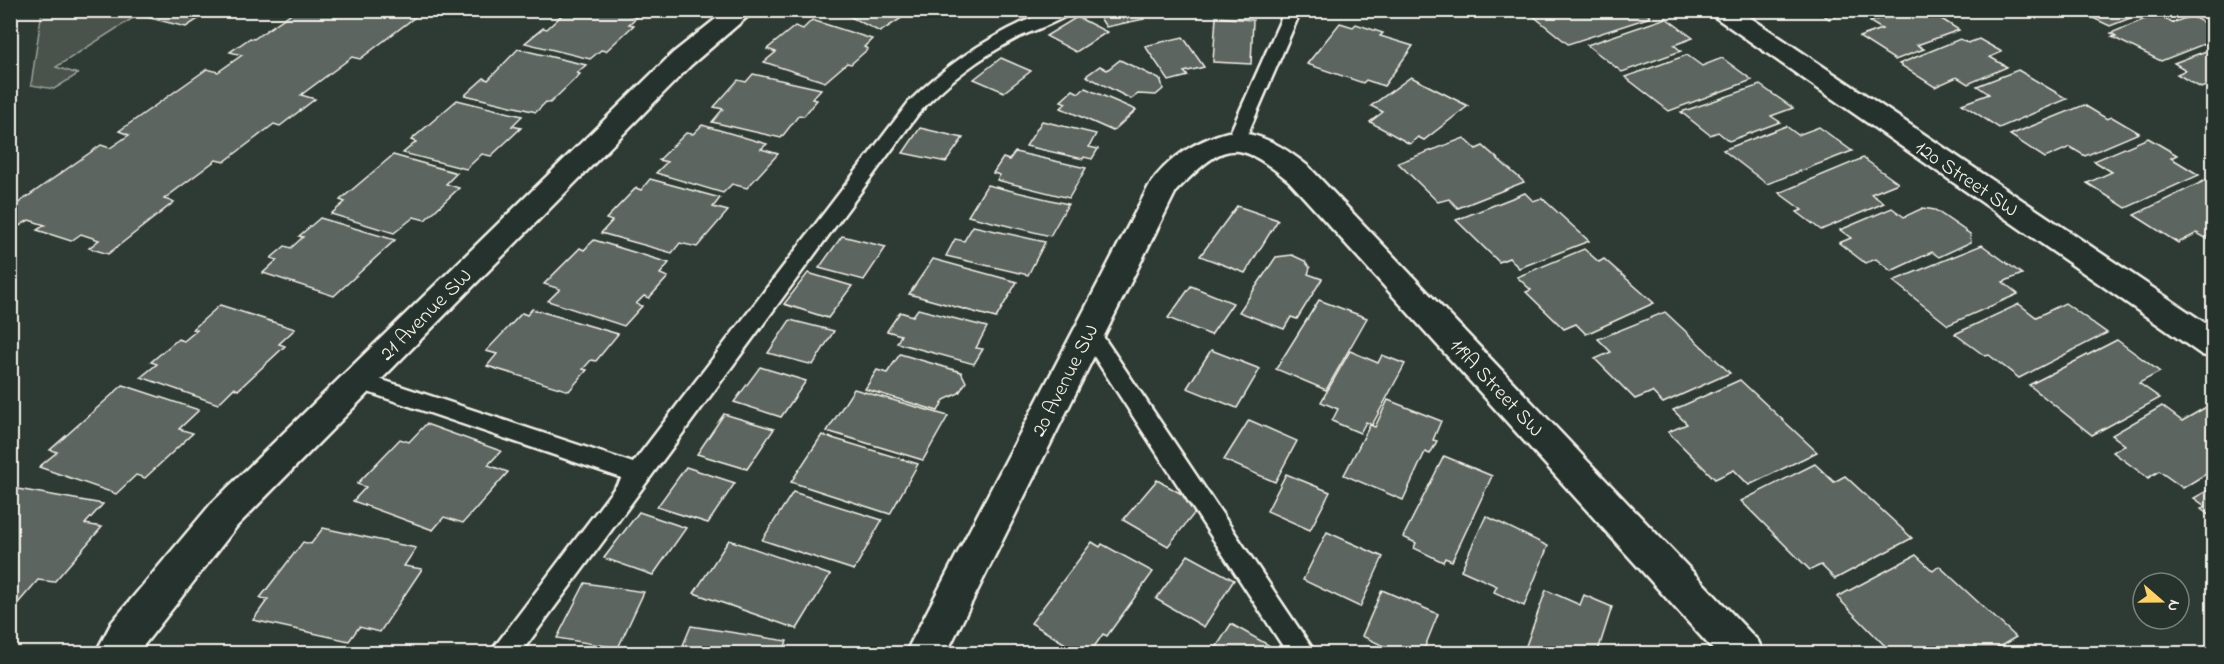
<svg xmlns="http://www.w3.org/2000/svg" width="2224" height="664" viewBox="0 0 2224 664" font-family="'Indie Flower',sans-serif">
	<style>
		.green { fill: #48524c; stroke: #9ea29a; stroke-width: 1.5 }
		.building { fill: #5c655e; stroke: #f4f1e8; stroke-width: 1.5 }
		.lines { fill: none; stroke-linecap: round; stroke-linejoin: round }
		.lane-casing { stroke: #f4f1e8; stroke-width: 5 }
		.street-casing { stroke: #f4f1e8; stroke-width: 5 }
		.lane { fill: #26332d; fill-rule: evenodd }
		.street { fill: #26332d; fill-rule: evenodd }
		.labels { text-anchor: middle; stroke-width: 4.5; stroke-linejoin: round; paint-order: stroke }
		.street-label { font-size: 21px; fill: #f4f1e8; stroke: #26332d }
	</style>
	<rect width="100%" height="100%" fill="#2e3b34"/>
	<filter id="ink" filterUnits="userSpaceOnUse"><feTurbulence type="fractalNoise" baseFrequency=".0167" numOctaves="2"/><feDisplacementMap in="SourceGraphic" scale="12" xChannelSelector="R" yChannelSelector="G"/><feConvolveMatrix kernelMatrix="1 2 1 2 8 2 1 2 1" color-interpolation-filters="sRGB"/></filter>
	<g filter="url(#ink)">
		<!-- green -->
		<polygon class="green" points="42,11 144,11 56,67 78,74 54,89 31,85"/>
		<!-- building -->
		<g class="building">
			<polygon points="144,10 212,10 186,27 138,15"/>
			<polygon points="296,10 381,10 379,12 395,16 403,10 419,14 360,59 352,57 301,95 315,99 280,126 274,124 224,162 216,160 164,199 174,202 108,254 89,248 99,240 81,234 71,241 37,230 45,225 29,220 16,228 10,227 10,209 101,145 110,148 129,135 119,131 207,69 218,72 242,55 230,52 250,38 254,39"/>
			<polygon points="564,10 611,10 637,17 629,24 634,25 606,51 601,50 590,59 525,43 543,28 547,29 561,16 558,15"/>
			<polygon points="837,10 914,10 880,32"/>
			<polygon points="1095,10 1138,10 1144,19 1106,27"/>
			<polygon points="1546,10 1642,10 1651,17 1568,44 1532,15"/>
			<polygon points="1817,10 1881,10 1861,18 1851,11 1829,19"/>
			<polygon points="1902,10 1935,10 1945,17 1940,18 1959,30 1917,45 1924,49 1895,60 1859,37 1882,29 1870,22"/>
			<polygon points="2076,10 2144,10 2146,12 2110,26"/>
			<polygon points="2157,14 2172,23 2191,16 2214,28 2214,40 2161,61 2112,37 2116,36 2111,33"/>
			<polygon points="1077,17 1107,32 1076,52 1046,36"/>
			<polygon points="1216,17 1253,20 1251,64 1213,62"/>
			<polygon points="1666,18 1693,38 1674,45 1681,51 1622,72 1587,45"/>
			<polygon points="812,20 872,39 864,47 868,49 851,64 847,63 825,82 764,62 776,52 767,49 795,26 803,29"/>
			<polygon points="1340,23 1353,27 1356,24 1383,33 1380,36 1413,46 1384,86 1366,80 1363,83 1307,64"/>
			<polygon points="1183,37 1204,67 1184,72 1188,76 1169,81 1145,46"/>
			<polygon points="1960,39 1968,43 1979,39 2002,52 1990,57 2007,67 1968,84 1957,77 1935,87 1899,64"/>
			<polygon points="2214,48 2214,86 2210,84 2201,88 2177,74 2186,70 2174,63"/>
			<polygon points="518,49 586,65 577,73 580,74 550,103 546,102 536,112 465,95 484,78 488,80"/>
			<polygon points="1687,55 1702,66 1722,58 1752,80 1669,111 1625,77"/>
			<polygon points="1001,58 1031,71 1004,92 974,79"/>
			<polygon points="1120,60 1161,80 1163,89 1156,95 1138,94 1131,99 1086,76 1100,66 1107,70"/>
			<polygon points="2018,70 2067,99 1999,128 1962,104 1989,94 1977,86"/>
			<polygon points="753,74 821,89 812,99 817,100 804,116 799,115 781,138 712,122 723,109 714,107 738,80 746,82"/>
			<polygon points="1411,77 1468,106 1424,140 1418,137 1410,144 1370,122 1383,112 1371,106"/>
			<polygon points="1760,85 1793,108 1771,116 1780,122 1729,141 1718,132 1710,135 1681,112"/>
			<polygon points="1085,88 1136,110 1113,131 1061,108 1066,103 1061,101 1073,90 1079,93"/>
			<polygon points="457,100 522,116 512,126 521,128 491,156 482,154 466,169 403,153 416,142 411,140"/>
			<polygon points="2084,105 2107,119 2112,117 2139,133 2085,156 2070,147 2045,158 2010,135"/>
			<polygon points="1042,121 1096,134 1089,147 1098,149 1092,159 1084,157 1083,159 1026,146"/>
			<polygon points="702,125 767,144 761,149 778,154 747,188 732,184 723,193 656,173 667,162 659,160 686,133 693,134"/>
			<polygon points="1786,126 1798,135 1819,127 1852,151 1767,184 1723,150"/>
			<polygon points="920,128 963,138 946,162 903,153"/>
			<polygon points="1464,138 1476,149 1483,146 1524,182 1458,208 1449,199 1438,202 1398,163"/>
			<polygon points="2148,138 2177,155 2171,158 2199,175 2126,208 2087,183 2112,172 2094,161"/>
			<polygon points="1015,152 1086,168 1069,198 997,180 1000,175 993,173 1003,158 1009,160"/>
			<polygon points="393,155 457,173 446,184 459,188 425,220 414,217 394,233 331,214 345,202 340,200"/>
			<polygon points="1863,158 1898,183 1871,194 1884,203 1821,230 1797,212 1802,210 1779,193"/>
			<polygon points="2210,178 2214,180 2214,243 2197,233 2178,243 2134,215"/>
			<polygon points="650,179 720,198 713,207 728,211 697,247 680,243 672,253 601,233 612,221 606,219 636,188 641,190"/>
			<polygon points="987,185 1068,204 1050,236 968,216"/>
			<polygon points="1525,193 1533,201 1542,198 1589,241 1519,268 1509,258 1499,262 1456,220"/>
			<polygon points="1237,206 1278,220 1245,273 1200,256"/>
			<polygon points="1892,208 1904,217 1923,208 1935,210 1970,234 1971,242 1939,257 1932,252 1891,271 1876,259 1865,263 1839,243 1851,238 1840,230"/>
			<polygon points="320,218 395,240 334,296 263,273 277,260 271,258 285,246 291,248 303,237 299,236"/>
			<polygon points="973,226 1045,242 1028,275 946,256 955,239 964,241"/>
			<polygon points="842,236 886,247 864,280 819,268"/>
			<polygon points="594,240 669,263 660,274 668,277 649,298 644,296 636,304 642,306 624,326 548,301 560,289 544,284 580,248 584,250"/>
			<polygon points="1982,245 2022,274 2003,282 2018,294 1948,325 1893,281"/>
			<polygon points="1584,249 1599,262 1604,259 1654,303 1586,334 1576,324 1564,329 1526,292 1531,290 1517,277"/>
			<polygon points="1292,255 1305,261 1310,268 1308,274 1322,279 1297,319 1291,317 1284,329 1239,312 1276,257"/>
			<polygon points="933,259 1017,282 996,318 909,294"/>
			<polygon points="808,273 852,286 828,318 784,304"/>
			<polygon points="1191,286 1233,303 1211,335 1168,318"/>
			<polygon points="1319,300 1367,318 1326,390 1276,369"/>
			<polygon points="2065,303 2107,333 2019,378 1989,355 1985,356 1955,334 2019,304 2036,317"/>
			<polygon points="220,305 295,329 279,344 285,346 238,390 234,388 218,404 141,377 157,364 151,362 178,339 184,341 197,330 193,329"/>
			<polygon points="532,309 618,334 596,361 591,360 583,369 587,370 569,391 487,366 497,354 486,351 522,313 527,315"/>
			<polygon points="918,309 987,327 976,348 983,349 974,364 897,343 901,335 887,331 900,312 913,316"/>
			<polygon points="1665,312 1730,373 1663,403 1652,392 1635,399 1595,359 1611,352 1598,339"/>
			<polygon points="790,320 834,331 813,365 768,353"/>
			<polygon points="2117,340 2160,372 2139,383 2160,398 2092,435 2029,385"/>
			<polygon points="1211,350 1260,369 1237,408 1187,388"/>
			<polygon points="1350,351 1378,363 1382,355 1405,364 1372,425 1366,422 1360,433 1332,421 1338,409 1321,402"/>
			<polygon points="900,354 961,372 966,382 959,393 944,400 938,411 865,389 877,370 887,373"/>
			<polygon points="760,367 806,381 781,417 734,402"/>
			<polygon points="1740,380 1817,452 1749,485 1734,470 1715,479 1668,432 1687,424 1673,410"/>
			<polygon points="123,385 199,410 179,429 193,433 145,478 136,475 116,494 39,467 57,452 50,450"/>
			<polygon points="854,389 948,416 923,460 827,431"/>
			<polygon points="1388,400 1441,421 1433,440 1437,441 1430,454 1425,452 1403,500 1344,475 1370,425 1375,427"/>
			<polygon points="2162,406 2182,421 2208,406 2214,410 2214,469 2183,488 2159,471 2148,478 2113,452 2125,445 2112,435"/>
			<polygon points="724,414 774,429 747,469 697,454"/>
			<polygon points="1249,420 1297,441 1275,482 1224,460"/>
			<polygon points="426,424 501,451 488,465 508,472 463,523 444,517 433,530 353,501 366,487 357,484 400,439 409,442"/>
			<polygon points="822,435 918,464 890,514 791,482"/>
			<polygon points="1444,456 1492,476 1452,561 1445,558 1443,562 1414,548 1416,543 1403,537"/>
			<polygon points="1815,464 1834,482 1845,476 1912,538 1835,579 1821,565 1810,570 1741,501"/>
			<polygon points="686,467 735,483 708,523 657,507"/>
			<polygon points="1286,474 1330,492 1310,530 1267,511"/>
			<polygon points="1157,480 1201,505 1168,546 1123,520"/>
			<polygon points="2214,487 2214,519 2201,509 2205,506 2194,498"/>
			<polygon points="12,488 103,504 85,524 102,527 54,582 38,580 19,602 10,600"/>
			<polygon points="793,492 882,520 854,570 762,540"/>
			<polygon points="639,512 686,528 653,575 604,558"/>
			<polygon points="1486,516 1548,546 1524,606 1494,592 1497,586 1461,570"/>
			<polygon points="323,528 416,548 404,566 422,569 380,632 359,627 349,641 253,620 268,599 260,598 303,542 311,544"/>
			<polygon points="1327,532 1383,557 1360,607 1303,580"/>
			<polygon points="729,540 830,575 797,629 694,593"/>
			<polygon points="1092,542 1100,547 1102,544 1153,572 1107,636 1103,634 1089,654 1082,654 1031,623"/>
			<polygon points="1188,555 1234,580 1204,627 1156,599"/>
			<polygon points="1916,555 1933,571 1939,566 2016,637 1987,654 1893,654 1837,597"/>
			<polygon points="585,583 644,592 618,648 557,638"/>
			<polygon points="1382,590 1438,614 1422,654 1401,654 1362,636"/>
			<polygon points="1546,590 1580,605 1584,595 1612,607 1597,654 1523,654"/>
			<polygon points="1231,624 1284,654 1212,654"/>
			<polygon points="691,626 787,641 782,654 666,654 669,648 681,650"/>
		</g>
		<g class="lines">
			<!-- lane casing -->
			<g class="lane-casing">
				<g id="lane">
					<path d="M1051,10h23c-8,9 -42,21 -55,27 -37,19 -73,45 -101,77l-398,540h-29l4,-8 127,-168 -272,-92 -3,-6 3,-6 8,-2 275,91 276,-361c40,-41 89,-71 142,-92z"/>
					<polygon points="1285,10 1301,10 1245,140 1242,144 1230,144 1227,140"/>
					<polygon points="1089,324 1096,326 1316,654 1288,654 1082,338 1078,332 1082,326"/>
				</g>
			</g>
			<!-- street casing -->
			<g class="street-casing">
				<g id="street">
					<polygon points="727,10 755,10 691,65 237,526 137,654 95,654 112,622 211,504 673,53"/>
					<polygon points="1709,10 1739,10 2214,329 2214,358 2202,355 1712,15"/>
					<path d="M1228,132c33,0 56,15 81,35l449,474 6,13h-47l-428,-473c-55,-45 -65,-38 -113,10l-230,463h-41l244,-468c18,-28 48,-46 79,-54z"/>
				</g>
			</g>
			<!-- lane -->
			<use href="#lane" class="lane"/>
			<!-- street -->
			<use href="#street" class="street"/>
		</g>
	</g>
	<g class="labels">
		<!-- street labels -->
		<g class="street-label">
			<text transform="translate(1967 178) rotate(34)" y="7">120 Street SW</text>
			<text transform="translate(425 314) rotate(-45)" y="7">21 Avenue SW</text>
			<text transform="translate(1064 380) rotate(-63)" y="7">20 Avenue SW</text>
			<text transform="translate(1497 387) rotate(47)" y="7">119A Street SW</text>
		</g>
	</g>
	<!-- margin -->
	<rect width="2224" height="664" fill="none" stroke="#26332d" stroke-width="36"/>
	<rect x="18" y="18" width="2188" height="628" fill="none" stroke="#f4f1e8" stroke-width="2" filter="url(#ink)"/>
	<!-- north arrow -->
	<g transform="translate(2161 601) rotate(110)"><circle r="28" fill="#26332d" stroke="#787f78" stroke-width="1.5"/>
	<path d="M0-4.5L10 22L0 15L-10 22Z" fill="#ffd166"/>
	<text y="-9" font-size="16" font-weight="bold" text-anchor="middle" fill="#f4f1e8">N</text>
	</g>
</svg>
